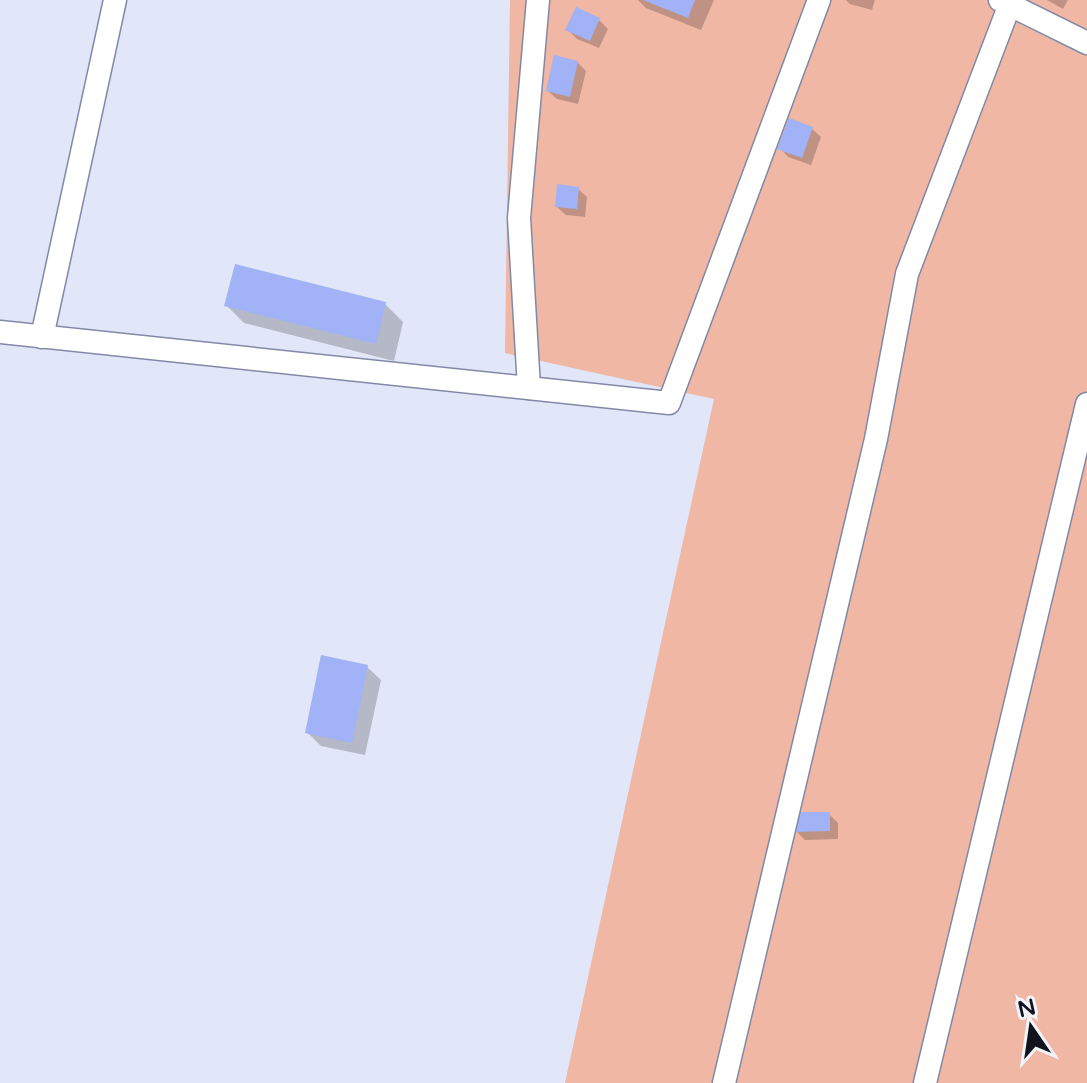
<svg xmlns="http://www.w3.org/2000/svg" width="1087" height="1083" viewBox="0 0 1087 1083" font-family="'Varela Round',sans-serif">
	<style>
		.green { fill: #efb7a4 }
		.shadow { fill: #0003 }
		.building { fill: #a1b2f6 }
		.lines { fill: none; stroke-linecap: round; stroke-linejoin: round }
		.minor-casing { stroke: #8189a6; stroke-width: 25 }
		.minor { stroke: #fff; stroke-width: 22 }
	</style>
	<rect width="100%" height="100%" fill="#e1e6f9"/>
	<!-- green -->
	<polygon class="green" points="510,0 1087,0 1087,1083 565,1083 714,399 505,353"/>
	<!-- shadow -->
	<g class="shadow">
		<polygon points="638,0 714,0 701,30 646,8"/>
		<polygon points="846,0 875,0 872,10 850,4"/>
		<polygon points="1047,0 1068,0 1063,9"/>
		<polygon points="577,10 599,20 608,29 599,48 577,39 568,30"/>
		<polygon points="577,62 586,71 578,104 557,99 548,91"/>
		<polygon points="812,129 821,137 811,165 788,157 780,148"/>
		<polygon points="578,189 587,197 585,217 566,215 557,207"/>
		<polygon points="385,304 403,322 394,361 244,323 226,305"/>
		<polygon points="367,667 381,680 365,755 321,746 307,732"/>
		<polygon points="829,814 838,823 838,839 805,840 796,831"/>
	</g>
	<!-- building -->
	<g class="building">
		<polygon points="643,0 695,0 688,18"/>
		<polygon points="576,7 600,18 590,41 565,30"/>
		<polygon points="554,55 578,61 570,97 546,91"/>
		<polygon points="789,118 813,127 802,158 777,149"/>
		<polygon points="557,184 579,187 577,209 555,207"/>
		<polygon points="235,264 386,302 376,344 224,306"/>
		<polygon points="321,655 368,665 352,743 305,733"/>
		<polygon points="794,812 830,812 830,831 794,832"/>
	</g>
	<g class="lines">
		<!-- minor casing -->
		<g class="minor-casing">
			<g id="minor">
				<polyline points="1000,0 1087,43"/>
				<polyline points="0,332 669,403 819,0"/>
				<polyline points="42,337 115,0"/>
				<polyline points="529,388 519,218 538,0"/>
				<polyline points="724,1083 876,439 907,274 1010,4"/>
				<polyline points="925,1083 1087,404"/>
			</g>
		</g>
		<!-- minor -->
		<use href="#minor" class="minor"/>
	</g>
	<!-- north arrow -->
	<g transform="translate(1031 1027) rotate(347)" stroke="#f2f4fa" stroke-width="6" paint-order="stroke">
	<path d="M0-6L14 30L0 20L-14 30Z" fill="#11131e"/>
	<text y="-12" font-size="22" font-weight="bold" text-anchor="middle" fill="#11131e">N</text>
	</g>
</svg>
